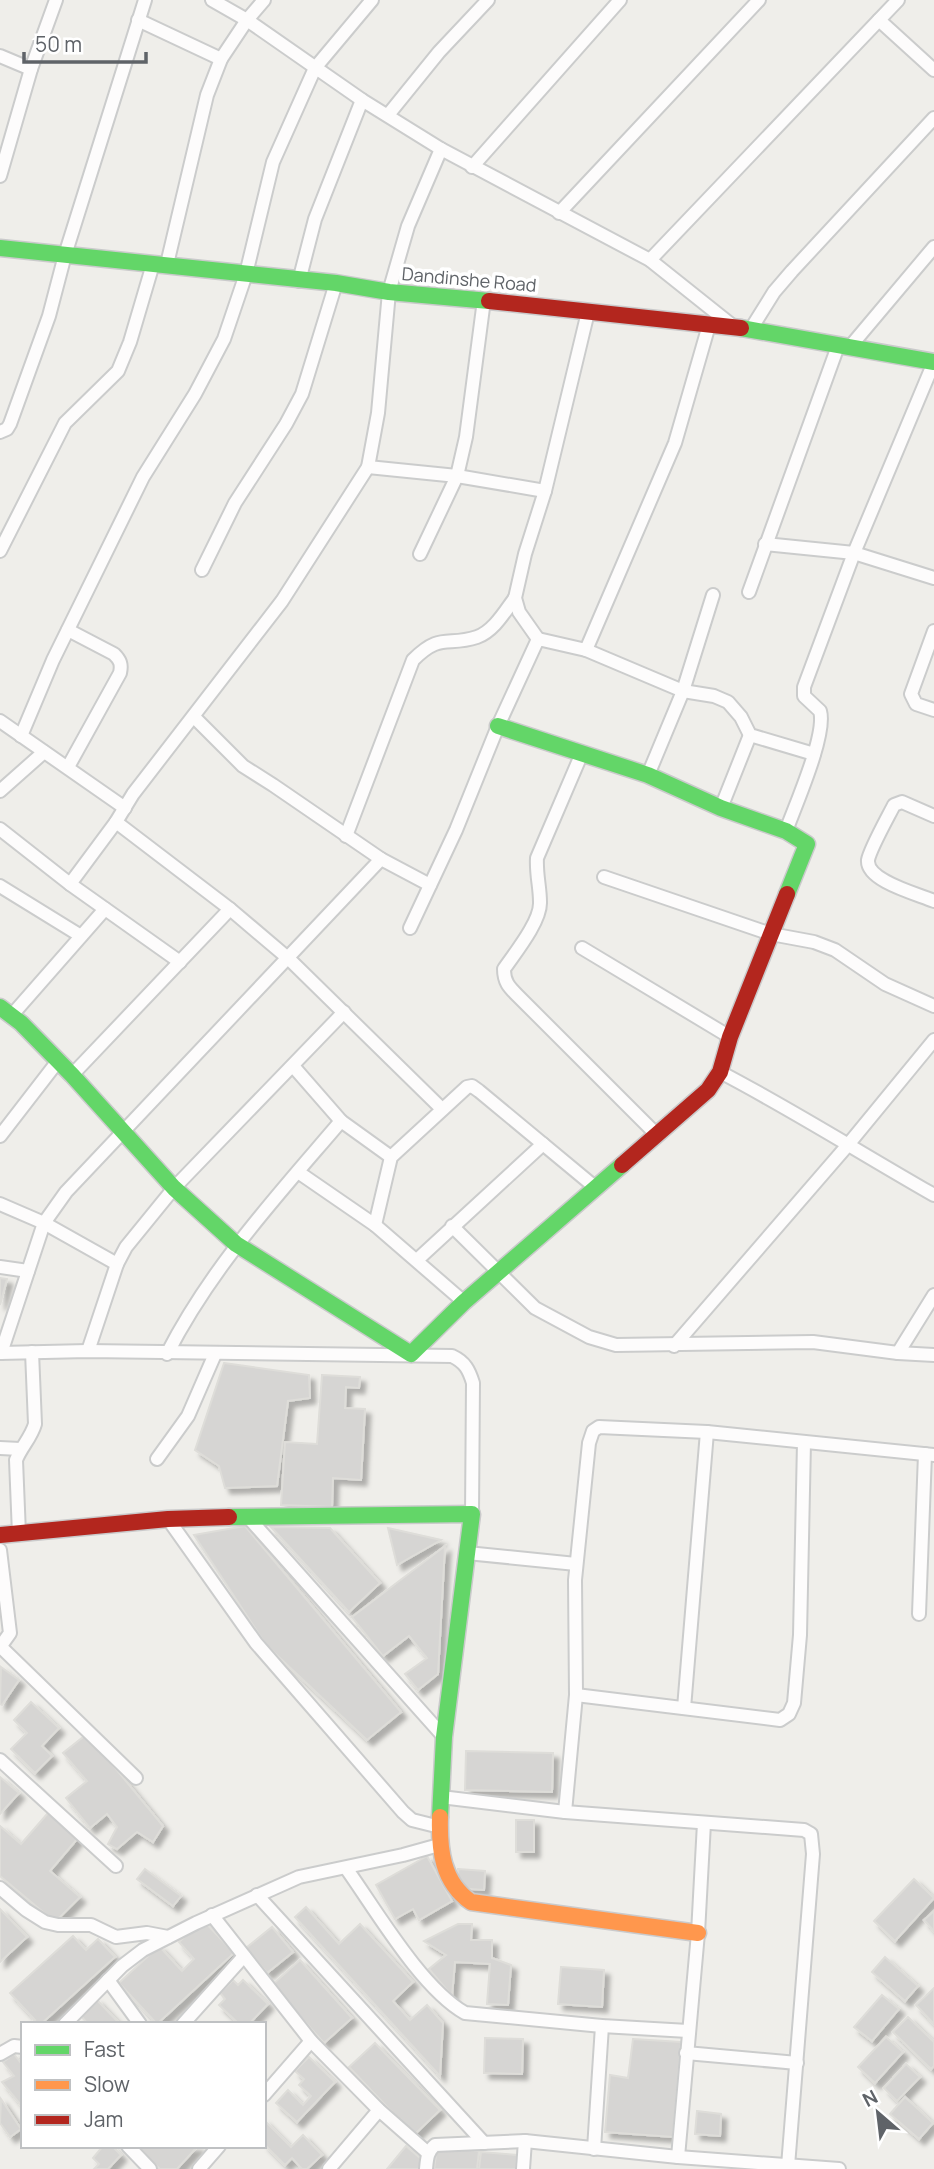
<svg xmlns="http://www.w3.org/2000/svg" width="934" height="2169" viewBox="0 0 934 2169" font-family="Manrope,sans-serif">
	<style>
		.building { fill: #d6d5d3; stroke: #deddd9; stroke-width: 2; filter: url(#shadow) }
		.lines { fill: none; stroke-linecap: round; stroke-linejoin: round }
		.street-casing { stroke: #cbcccc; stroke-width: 16 }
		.fast-casing { stroke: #cacacb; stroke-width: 19 }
		.slow-casing { stroke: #cacacb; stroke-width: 19 }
		.jam-casing { stroke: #cacacb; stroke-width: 19 }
		.street { stroke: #fdfcfc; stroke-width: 12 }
		.fast { stroke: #63d668; stroke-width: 16 }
		.slow { stroke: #ff974d; stroke-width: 16 }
		.jam { stroke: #b3261e; stroke-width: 16 }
		.labels { text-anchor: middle; stroke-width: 7; stroke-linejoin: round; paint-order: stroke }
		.street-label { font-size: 18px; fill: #5f6368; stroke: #fff }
	</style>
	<defs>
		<filter id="shadow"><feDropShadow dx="5.5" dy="5.5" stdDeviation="2" flood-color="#0004"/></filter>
	</defs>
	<rect width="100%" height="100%" fill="#efeeea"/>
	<!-- building -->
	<g class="building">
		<polygon points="0,1278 7,1279 0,1305"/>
		<polygon points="224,1363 309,1375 310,1398 288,1401 277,1486 225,1488 219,1466 195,1450"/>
		<polygon points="322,1375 360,1377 359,1388 346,1387 345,1408 365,1409 361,1480 333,1478 332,1507 281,1505 285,1442 317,1444"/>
		<polygon points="245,1526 401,1712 367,1740 266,1645 194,1535"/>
		<polygon points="271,1527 330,1528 380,1583 349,1612"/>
		<polygon points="388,1528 441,1540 397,1565"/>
		<polygon points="445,1546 438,1674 418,1690 405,1674 427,1658 409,1636 383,1656 352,1617"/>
		<polygon points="1,1667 19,1680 2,1705 0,1704"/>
		<polygon points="31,1702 59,1728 42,1746 52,1756 35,1773 11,1749 27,1733 14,1720"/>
		<polygon points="87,1734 163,1826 153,1842 137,1832 117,1849 108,1844 117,1827 107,1814 90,1828 66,1798 87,1781 63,1753"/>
		<polygon points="466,1751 553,1753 552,1792 465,1790"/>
		<polygon points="0,1777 19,1793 0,1814"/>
		<polygon points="48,1813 78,1838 50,1871 80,1897 55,1922 0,1876 0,1826 21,1844"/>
		<rect x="516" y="1820" width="18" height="32"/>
		<polygon points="427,1856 452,1901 419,1920 413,1909 395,1919 376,1885"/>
		<polygon points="145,1869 181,1896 173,1906 137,1879"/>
		<polygon points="458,1869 485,1871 484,1890 457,1888"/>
		<polygon points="914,1879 934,1898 895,1941 874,1921"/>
		<polygon points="306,1907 339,1944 360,1924 413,1982 393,2001 410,2020 427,2005 443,2023 440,2076 295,1917"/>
		<polygon points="0,1909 27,1937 0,1962"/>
		<polygon points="934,1911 934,1931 924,1920"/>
		<polygon points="203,1920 234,1953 157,2024 119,1983 159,1946 182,1971 194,1959 179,1942"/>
		<polygon points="458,1924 472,1924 471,1940 492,1940 492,1958 511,1965 508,2005 487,2004 490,1964 455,1962 452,1996 429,1969 446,1955 424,1941"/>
		<polygon points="272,1927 293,1952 267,1973 246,1948"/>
		<polygon points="73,1936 86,1950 98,1939 115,1957 41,2024 31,2024 35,2020 10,1993"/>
		<polygon points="885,1957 918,1986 905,2001 872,1972"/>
		<polygon points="300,1960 352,2018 324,2043 272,1985"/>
		<polygon points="561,1967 604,1970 602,2007 558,2004"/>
		<polygon points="233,1980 238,1985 243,1980 268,2004 249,2024 239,2024 219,2005 225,1999 220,1993"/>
		<polygon points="934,1988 934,2024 916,2005"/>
		<polygon points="882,1995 899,2009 872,2041 854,2027"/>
		<polygon points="96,1999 120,2024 88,2024 80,2015"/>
		<polygon points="908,2017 934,2042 934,2066 931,2069 893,2032"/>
		<polygon points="886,2037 903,2052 875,2083 858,2067"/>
		<polygon points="485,2038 523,2039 522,2074 484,2073"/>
		<polygon points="633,2039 681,2042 673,2137 605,2132 610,2075 628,2078"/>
		<polygon points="375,2043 440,2110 414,2135 349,2067"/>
		<polygon points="14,2054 23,2066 23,2102 20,2104 2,2082 14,2076 3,2062"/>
		<polygon points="309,2057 335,2082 297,2122 276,2103 288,2090 303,2105 311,2096 299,2085 304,2079 295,2071"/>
		<polygon points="906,2064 920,2077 897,2101 884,2088"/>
		<polygon points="905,2097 933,2123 919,2139 890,2114"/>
		<polygon points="1,2099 21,2129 10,2137 0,2123"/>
		<polygon points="697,2111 721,2114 720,2136 695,2134"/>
		<polygon points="264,2120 291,2147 303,2135 322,2155 307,2169 302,2169 292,2158 285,2165 264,2144"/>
		<polygon points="103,2146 112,2146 121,2155 108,2169 94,2169 99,2164 93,2158"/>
		<polygon points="135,2146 198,2146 177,2169 160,2169"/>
		<polygon points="406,2146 420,2158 420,2169 387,2169"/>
		<polygon points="437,2147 479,2151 477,2169 434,2169"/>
		<polygon points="481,2152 517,2155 516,2169 479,2169"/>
	</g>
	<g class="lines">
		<!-- street casing -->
		<g class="street-casing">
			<g id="street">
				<polyline points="212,0 247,20 362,100 441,149 650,260 734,327"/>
				<polyline points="138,20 221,59"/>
				<polyline points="879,20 934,70"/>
				<polyline points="0,56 31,69"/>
				<polyline points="388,115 439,52 488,0"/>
				<polyline points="472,167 620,0"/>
				<polyline points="0,176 31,69 56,0"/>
				<polyline points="559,213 759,0"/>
				<polyline points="650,260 898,0"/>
				<polyline points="167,264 207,95 221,59 247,20 264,0"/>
				<polyline points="299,281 315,219 362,100"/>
				<polyline points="751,329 774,292 792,271 934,118"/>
				<polyline points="849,348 934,247"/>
				<polyline points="0,432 7,429 10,424 49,316 65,255 145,0"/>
				<polyline points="368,467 457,476 545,491"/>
				<polyline points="765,544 854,553 934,578"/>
				<polyline points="0,551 65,423 118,371 130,342 153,264"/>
				<polyline points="420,554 457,476 466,437 484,300"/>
				<polyline points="202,570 235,503 286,424 302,394 336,283"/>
				<polyline points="749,592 838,346"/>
				<polyline points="934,631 911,694 916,704 934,710"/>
				<polyline points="538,639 519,612 515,598 525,554 545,491 588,312"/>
				<polyline points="586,650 683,691 714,696 728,702 741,717 750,735 814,754"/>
				<polyline points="194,717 243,766 273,785 381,859"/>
				<polyline points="0,721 125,808"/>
				<polyline points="21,736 53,660 143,477 195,394 224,339 246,274 273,162 315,68 372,0"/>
				<path d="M582,753l-45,105c-1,16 3,29 3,44 1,19 -25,51 -36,67 0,13 5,18 13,26l140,140"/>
				<path d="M68,767l52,-94c2,-9 0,-13 -6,-19l-46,-24"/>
				<polyline points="648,775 683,691 713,595"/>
				<polyline points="0,791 44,752"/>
				<polyline points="721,808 750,735"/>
				<path d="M934,816l-32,-14 -8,3c-6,12 -24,44 -26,55 -2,21 50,34 66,41"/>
				<polyline points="116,822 230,909 289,959 442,1109"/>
				<polyline points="0,829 70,884 180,962"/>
				<path d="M786,831c9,-25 41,-97 34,-120l-16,-15v-9l50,-134 80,-191"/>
				<path d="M346,836l67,-176c28,-28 34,-13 64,-23 17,-6 28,-26 38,-39"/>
				<polyline points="604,877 771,934 814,942 835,950 885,984 934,1006"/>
				<polyline points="70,884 116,822 133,794 282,601 368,467 378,413 389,292 408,226 441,149"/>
				<polyline points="0,886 81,936"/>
				<polyline points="410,928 456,830 498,726 538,639 586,650 675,443 709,325"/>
				<polyline points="582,948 730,1037"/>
				<polyline points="12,1015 105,909"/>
				<polyline points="293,1066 341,1121"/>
				<path d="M720,1072c73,38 142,82 214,123"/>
				<polyline points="72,1075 230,909"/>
				<polyline points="0,1136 58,1061"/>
				<polyline points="298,1172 375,1225 464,1302"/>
				<polyline points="0,1204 44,1223 117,1264"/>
				<polyline points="375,1225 391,1157 467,1087 472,1086 479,1091 596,1188"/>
				<polyline points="452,1226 535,1308 589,1337 616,1345 813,1342 898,1353 934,1355"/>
				<polyline points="417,1260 543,1144"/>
				<polyline points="0,1267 28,1271"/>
				<polyline points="674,1346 847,1146 934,1040"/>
				<polyline points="88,1351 117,1264 126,1247 174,1188 344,1012"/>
				<path d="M0,1353l88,-2 364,5c13,6 17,14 21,27l-1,131"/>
				<polyline points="1,1353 44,1223 66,1192 381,859 430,885"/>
				<polyline points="898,1353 934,1295"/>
				<path d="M167,1354c45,-88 111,-159 174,-233l50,36"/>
				<polyline points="0,1448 20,1449"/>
				<polyline points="157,1459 188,1416 215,1354"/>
				<polyline points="247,1516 444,1737"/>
				<polyline points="168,1519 256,1643 403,1812 412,1820 440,1827"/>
				<path d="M19,1534l-3,-74c5,-13 15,-22 19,-36l-3,-72"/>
				<polyline points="0,1550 10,1633 0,1647"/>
				<polyline points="467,1553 576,1564"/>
				<polyline points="919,1614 925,1454"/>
				<polyline points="1,1647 136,1778"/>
				<polyline points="576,1695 780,1720 789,1714 794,1703 800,1635 804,1442"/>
				<polyline points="684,1708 707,1432"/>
				<polyline points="0,1760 116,1866"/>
				<polyline points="441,1797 565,1812 804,1830 811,1834 813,1854 788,2166"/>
				<polyline points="565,1812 576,1695 575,1580 589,1443 593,1431 599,1427 707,1432 934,1455"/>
				<path d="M346,1868c30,42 75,120 119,145l137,13 86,5"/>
				<polyline points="0,1888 26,1910 45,1922 58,1925 91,1925 116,1937 147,1933 168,1937"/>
				<polyline points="257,1895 484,2143"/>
				<polyline points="212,1915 311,2041 379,2110 428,2153"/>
				<polyline points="108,1980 140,2024"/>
				<polyline points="65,2024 122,1966 143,1950 196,1923 299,1877 403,1855 439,1845"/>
				<polyline points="183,2024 244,1956"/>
				<polyline points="686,2053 797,2063"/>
				<polyline points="0,2054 14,2046 23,2047"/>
				<polyline points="264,2095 311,2041"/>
				<polyline points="128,2146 150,2169"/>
				<polyline points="594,2149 602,2026"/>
				<polyline points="678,2157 698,1933 704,1823"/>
				<polyline points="199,2169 219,2146"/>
				<polyline points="329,2169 379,2110"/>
				<path d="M426,2169c1,-10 1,-17 9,-24l90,-4 153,16 161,12"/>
				<polyline points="523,2169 525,2141"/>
			</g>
		</g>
		<!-- fast casing -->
		<g class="fast-casing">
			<g id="fast">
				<polyline points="0,248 336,283 389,292 489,301"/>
				<polyline points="741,328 934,362"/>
				<polyline points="498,726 648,775 721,808 786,831 807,844 787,894"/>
				<polyline points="0,1007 21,1023 72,1075 174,1188 236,1244 411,1354 464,1302 622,1165"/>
				<polyline points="229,1517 472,1514 444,1737 440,1817"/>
			</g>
		</g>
		<!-- slow casing -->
		<g class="slow-casing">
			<path id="slow" d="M440,1817c-1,32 2,65 31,85l227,31"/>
		</g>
		<!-- jam casing -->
		<g class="jam-casing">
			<g id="jam">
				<polyline points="489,301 741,328"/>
				<polyline points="622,1165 708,1090 720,1072 730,1037 787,894"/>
				<polyline points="0,1535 168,1519 229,1517"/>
			</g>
		</g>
		<!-- street -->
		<use href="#street" class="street"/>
		<!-- fast -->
		<use href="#fast" class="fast"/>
		<!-- slow -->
		<use href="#slow" class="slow"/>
		<!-- jam -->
		<use href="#jam" class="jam"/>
	</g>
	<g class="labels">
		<!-- street labels -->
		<g class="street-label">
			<text transform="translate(469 280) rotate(5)" y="6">Dandinshe Road</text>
		</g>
	</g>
	<!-- legend -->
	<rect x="21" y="2022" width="245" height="126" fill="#ffffff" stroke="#bfc1c3" stroke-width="2"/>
	<rect x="35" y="2045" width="35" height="10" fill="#63d668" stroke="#bfc1c3" stroke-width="2"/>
	<text x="84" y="2057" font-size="21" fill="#5f6368">Fast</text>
	<rect x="35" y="2080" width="35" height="10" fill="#ff974d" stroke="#bfc1c3" stroke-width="2"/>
	<text x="84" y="2092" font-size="21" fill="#5f6368">Slow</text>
	<rect x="35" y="2115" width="35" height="10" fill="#b3261e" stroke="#bfc1c3" stroke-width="2"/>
	<text x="84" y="2127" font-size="21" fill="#5f6368">Jam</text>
	<!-- north arrow -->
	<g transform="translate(878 2113) rotate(332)" stroke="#ffffff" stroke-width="5" paint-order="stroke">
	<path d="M0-5L12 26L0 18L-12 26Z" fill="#5f6368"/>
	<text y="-10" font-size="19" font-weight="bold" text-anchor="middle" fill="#5f6368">N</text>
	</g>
	<!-- scale -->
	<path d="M24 52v10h122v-10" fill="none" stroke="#5f6368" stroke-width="3.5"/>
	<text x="35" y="52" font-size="21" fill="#5f6368" stroke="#ffffff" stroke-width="5" paint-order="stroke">50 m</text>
</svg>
